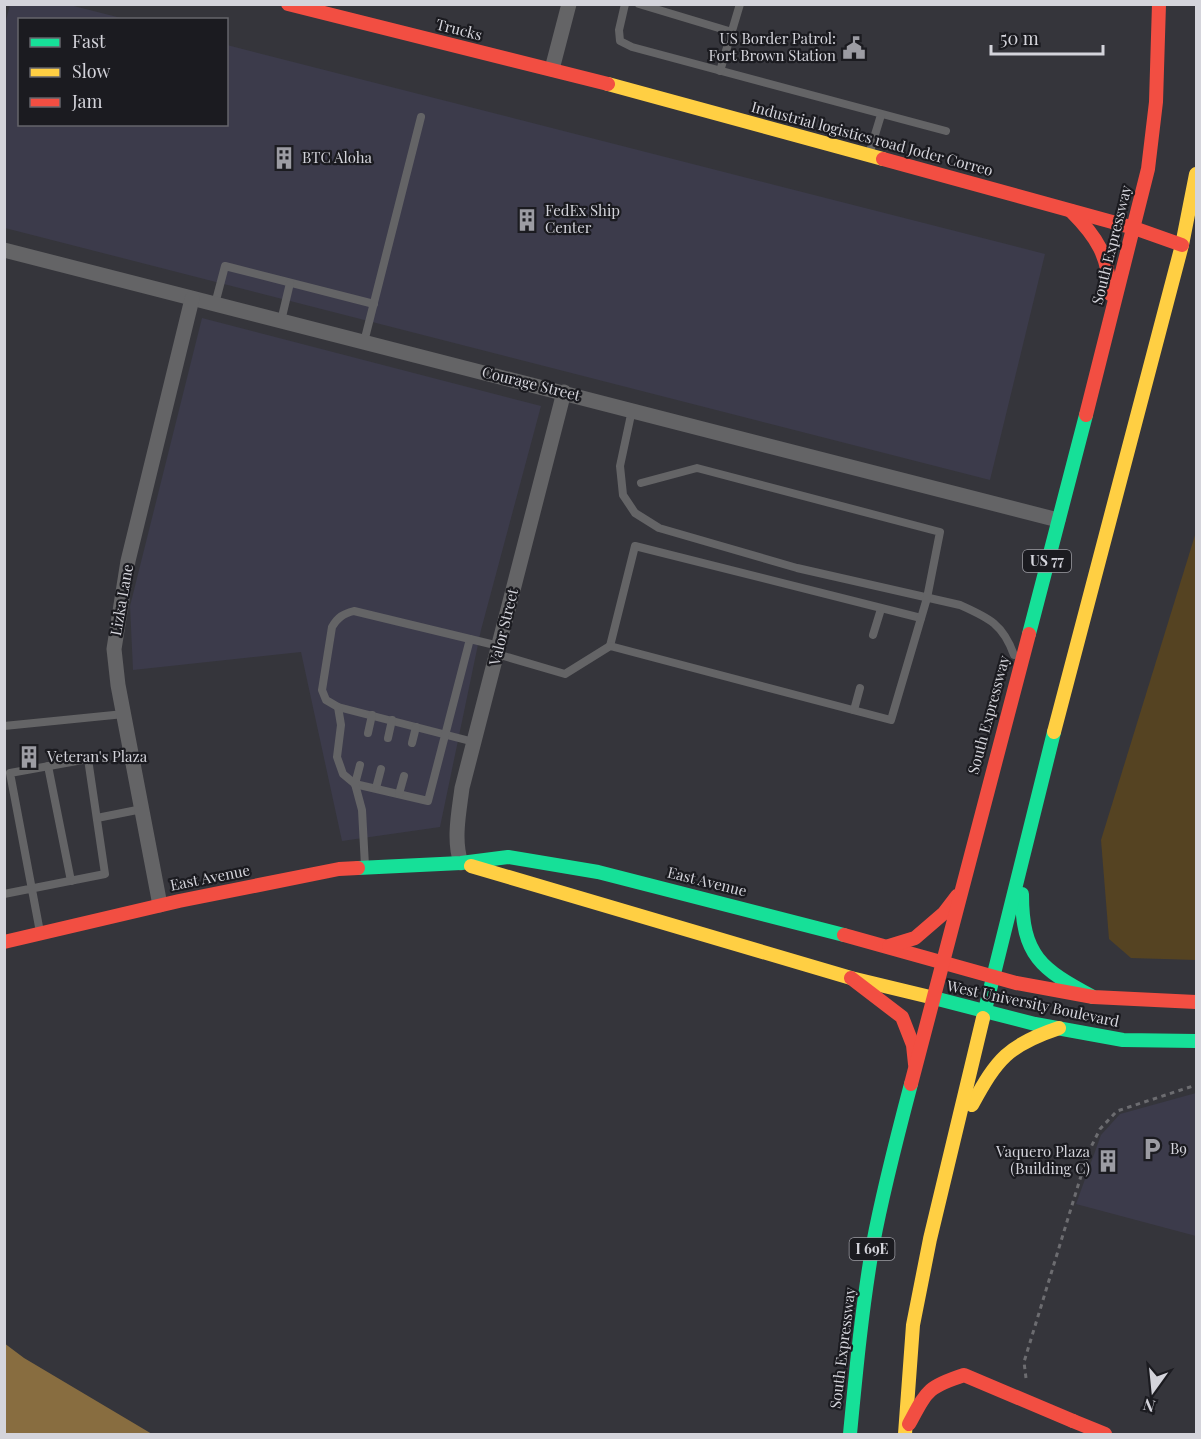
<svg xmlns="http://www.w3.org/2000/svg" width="1201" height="1439" viewBox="0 0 1201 1439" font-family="'Playfair Display',serif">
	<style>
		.built { fill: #3c3b4b }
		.green { fill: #554322 }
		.water { fill: #886d40 }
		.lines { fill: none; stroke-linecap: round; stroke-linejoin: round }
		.path { stroke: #6c6c70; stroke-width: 3; stroke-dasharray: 4.5 4.5; stroke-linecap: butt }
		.lane { stroke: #646466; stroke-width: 8 }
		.street { stroke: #646466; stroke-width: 15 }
		.fast { stroke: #16e098; stroke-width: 14 }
		.slow { stroke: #ffcf43; stroke-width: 14 }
		.jam { stroke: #f24e42; stroke-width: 14 }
		.labels { text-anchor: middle; stroke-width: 4.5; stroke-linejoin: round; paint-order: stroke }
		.shield { fill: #1b1b20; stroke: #9c9ca3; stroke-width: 1.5 }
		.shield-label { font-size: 14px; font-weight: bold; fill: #d4d4db }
		.street-label { font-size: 15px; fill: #d4d4db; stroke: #1b1b20 }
		.poi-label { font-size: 15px; fill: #d4d4db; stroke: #1b1b20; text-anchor: start }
	</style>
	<rect width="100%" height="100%" fill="#35353b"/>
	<!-- built -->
	<g class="built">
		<polygon points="66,4 125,19 20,20 20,124 226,124 227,45 1045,254 990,480 5,228 4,28 10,5"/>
		<polygon points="202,318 541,406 481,630 440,827 342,841 301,652 133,670 130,606"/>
		<polygon points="1196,1093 1196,1236 1076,1204 1101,1135 1120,1114"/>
	</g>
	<!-- green -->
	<polygon class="green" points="1196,532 1196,960 1131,958 1109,939 1101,840"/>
	<!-- water -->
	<polygon class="water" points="4,1343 24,1358 152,1434 5,1434"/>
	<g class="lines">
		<!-- path -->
		<polyline class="path" points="1026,1378 1024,1362 1088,1153 1100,1129 1117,1111 1196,1085"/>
		<!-- lane -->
		<g class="lane">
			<polyline points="625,4 619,30 620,41 632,47 946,131"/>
			<polyline points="639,4 732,32"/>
			<polyline points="720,71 740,4"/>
			<polyline points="870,151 881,115"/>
			<polyline points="215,304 225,266 374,304"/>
			<polyline points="281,321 290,283"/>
			<polyline points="364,342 421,117"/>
			<path d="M632,410l-12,56 3,29 12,18 24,15 138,40 163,37c29,13 43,19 54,50"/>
			<polyline points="873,635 881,609"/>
			<polyline points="610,646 635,546 921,618"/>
			<polyline points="497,654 565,674 610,646 891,720 927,598 940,532 697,468 641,483"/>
			<polyline points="338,707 474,742"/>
			<polyline points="854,710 860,688"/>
			<polyline points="4,726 124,714"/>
			<polyline points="368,733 372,715"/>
			<polyline points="388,738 392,720"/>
			<polyline points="412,743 416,727"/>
			<polyline points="360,765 355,784 428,801 470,639"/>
			<polyline points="48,766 71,881"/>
			<polyline points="376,788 381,769"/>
			<polyline points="399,794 404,776"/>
			<polyline points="97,818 142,809"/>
			<path d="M365,866l-3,-56 -7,-26 -12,-10 -6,-17 4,-32 -3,-18 -12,-7 -4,-10 10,-63c6,-10 11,-13 22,-16l145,35"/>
			<polyline points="4,894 105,874 88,759 10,773 40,932"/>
		</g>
		<!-- street -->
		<g class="street">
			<polyline points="552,69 569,4"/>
			<polyline points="4,250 1058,520"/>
			<path d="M461,863c-8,-23 -2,-51 1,-75l102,-396"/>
			<polyline points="160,905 118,685 114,649 128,561 192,299"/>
		</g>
		<!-- fast -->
		<g class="fast">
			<polyline points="1029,634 1086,415"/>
			<polyline points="358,868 461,863 508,857 598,872 844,935"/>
			<path d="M1022,894c0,62 19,75 71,103"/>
			<polyline points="930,997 1035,1024 1123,1040 1196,1041"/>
			<polyline points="983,1018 1054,732"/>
			<path d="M850,1434c6,-63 12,-127 23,-190 10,-54 24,-107 38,-160"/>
		</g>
		<!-- slow -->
		<g class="slow">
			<polyline points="608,84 883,159"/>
			<polyline points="1054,732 1182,245 1196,174"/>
			<polyline points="471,866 851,978 930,997"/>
			<path d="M972,1105c25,-46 36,-60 87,-77"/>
			<polyline points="905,1434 913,1325 930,1239 983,1018"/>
		</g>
		<!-- jam -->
		<g class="jam">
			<polyline points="288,4 608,84"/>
			<polyline points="883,159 1134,228 1182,245"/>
			<path d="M1071,211c26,26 38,45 39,83"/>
			<polyline points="1086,415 1148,169 1156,102 1159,4"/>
			<polyline points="844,935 1016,983 1093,997 1196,1002"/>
			<polyline points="4,942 179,901 339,869 358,868"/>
			<polyline points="889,946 915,938 944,913 957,896"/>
			<polyline points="851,978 902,1017 913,1045 915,1064"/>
			<polyline points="911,1084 1029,634"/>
			<polyline points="1073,1421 1105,1434"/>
			<path d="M909,1424c18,-33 18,-37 55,-49l109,46"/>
		</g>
	</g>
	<!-- icons -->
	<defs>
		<g id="civic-bare" transform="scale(1.8)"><path d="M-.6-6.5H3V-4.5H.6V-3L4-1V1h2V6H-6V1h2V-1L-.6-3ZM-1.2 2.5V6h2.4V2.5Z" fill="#9c9ca3" stroke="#1b1b20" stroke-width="2.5" paint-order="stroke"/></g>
		<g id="building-bare" transform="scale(1.8)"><path d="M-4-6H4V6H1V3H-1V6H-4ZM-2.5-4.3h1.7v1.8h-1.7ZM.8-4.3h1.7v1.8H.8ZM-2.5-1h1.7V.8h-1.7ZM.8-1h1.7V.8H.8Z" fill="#9c9ca3" stroke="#1b1b20" stroke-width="2.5" paint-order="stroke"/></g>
		<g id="parking-bare" transform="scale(1.8)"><path d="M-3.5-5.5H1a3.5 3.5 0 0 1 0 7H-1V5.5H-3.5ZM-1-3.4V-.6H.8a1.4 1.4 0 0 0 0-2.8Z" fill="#9c9ca3" stroke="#1b1b20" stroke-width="2.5" paint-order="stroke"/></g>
	</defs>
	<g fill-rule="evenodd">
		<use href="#civic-bare" x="854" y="48"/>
		<use href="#building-bare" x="284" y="158"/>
		<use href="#building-bare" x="527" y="220"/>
		<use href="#building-bare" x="29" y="757"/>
		<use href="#parking-bare" x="1152" y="1149"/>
		<use href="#building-bare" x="1108" y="1161"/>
	</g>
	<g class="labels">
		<!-- shield labels -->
		<g class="shield">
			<rect x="1023" y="550" width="48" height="22" rx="4.5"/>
			<rect x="849.5" y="1238" width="45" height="22" rx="4.5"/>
		</g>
		<g class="shield-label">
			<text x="1047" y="566">US 77</text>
			<text x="872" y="1254">I 69E</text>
		</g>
		<!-- street labels -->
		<g class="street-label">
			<text transform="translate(459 30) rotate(14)" y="5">Trucks</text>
			<text transform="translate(872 139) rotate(15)" y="5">Industrial logistics road Joder Correo</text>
			<text transform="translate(1112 245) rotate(-76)" y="5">South Expressway</text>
			<text transform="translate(531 384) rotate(14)" y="5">Courage Street</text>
			<text transform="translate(122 600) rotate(-80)" y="5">Lizka Lane</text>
			<text transform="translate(504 627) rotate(-76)" y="5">Valor Street</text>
			<text transform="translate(989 715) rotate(-75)" y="5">South Expressway</text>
			<text transform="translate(210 878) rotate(-11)" y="5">East Avenue</text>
			<text transform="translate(707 882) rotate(14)" y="5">East Avenue</text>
			<text transform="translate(1033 1004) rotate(12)" y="5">West University Boulevard</text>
			<text transform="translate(843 1348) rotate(-83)" y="5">South Expressway</text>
		</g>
		<!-- poi labels -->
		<g class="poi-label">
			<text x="836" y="44" text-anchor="end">US Border Patrol:<tspan x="836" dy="17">Fort Brown Station</tspan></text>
			<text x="302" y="163">BTC Aloha</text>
			<text x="545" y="216">FedEx Ship<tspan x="545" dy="17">Center</tspan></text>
			<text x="47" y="762">Veteran's Plaza</text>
			<text x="1170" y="1154">B9</text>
			<text x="1090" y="1157" text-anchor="end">Vaquero Plaza<tspan x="1090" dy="17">(Building C)</tspan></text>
		</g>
	</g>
	<!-- border -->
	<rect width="1201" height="1439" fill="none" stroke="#d4d4db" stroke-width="12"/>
	<!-- legend -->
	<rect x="18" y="18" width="210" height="108" fill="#1b1b20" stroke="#65656b" stroke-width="1.5"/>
	<rect x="30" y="38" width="30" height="9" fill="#16e098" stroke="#65656b" stroke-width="1.5"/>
	<text x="72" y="48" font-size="18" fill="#d4d4db">Fast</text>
	<rect x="30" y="68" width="30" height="9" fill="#ffcf43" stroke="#65656b" stroke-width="1.5"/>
	<text x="72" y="78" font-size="18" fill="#d4d4db">Slow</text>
	<rect x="30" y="98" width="30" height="9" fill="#f24e42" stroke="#65656b" stroke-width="1.5"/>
	<text x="72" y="108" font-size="18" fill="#d4d4db">Jam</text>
	<!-- north arrow -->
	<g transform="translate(1153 1391) rotate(195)" stroke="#1b1b20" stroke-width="4.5" paint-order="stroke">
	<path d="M0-4.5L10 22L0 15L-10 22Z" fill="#d4d4db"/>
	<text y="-9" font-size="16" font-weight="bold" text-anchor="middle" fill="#d4d4db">N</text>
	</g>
	<!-- scale -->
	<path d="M991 45v9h112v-9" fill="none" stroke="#d4d4db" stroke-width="3"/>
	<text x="1000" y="45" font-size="18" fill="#d4d4db" stroke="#1b1b20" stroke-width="4.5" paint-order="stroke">50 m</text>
</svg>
